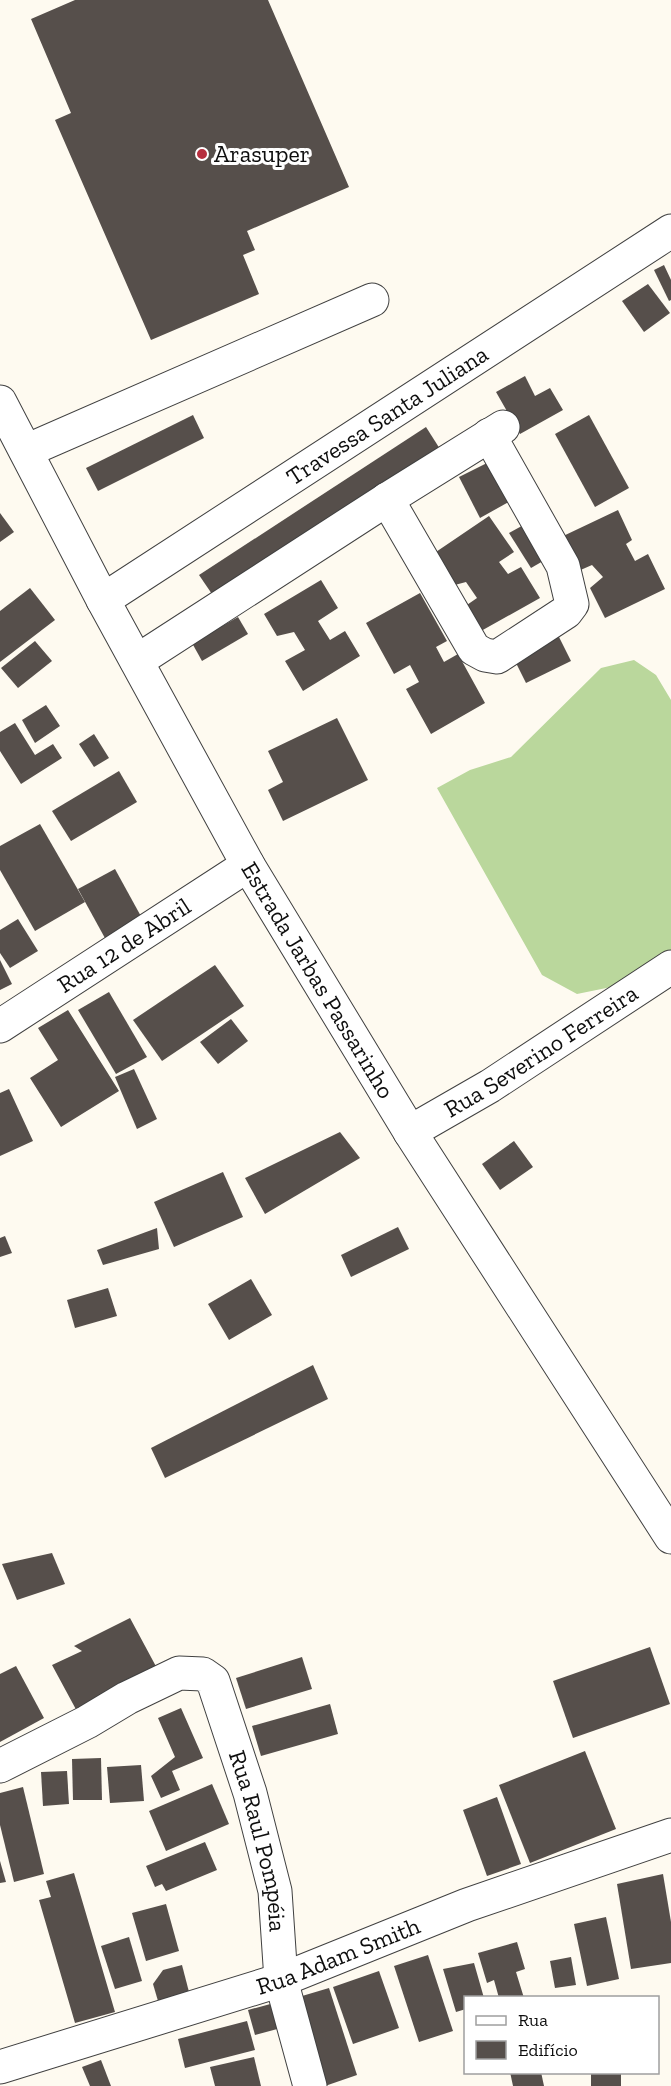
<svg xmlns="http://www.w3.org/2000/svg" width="671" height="2086" viewBox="0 0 671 2086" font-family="'Zilla Slab',serif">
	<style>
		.forest { fill: #bad79c }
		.building { fill: #564f4b }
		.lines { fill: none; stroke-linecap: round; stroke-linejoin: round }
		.minor-casing { stroke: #414141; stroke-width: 35 }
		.minor { stroke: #fff; stroke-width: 33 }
		.poi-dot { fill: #b62e3e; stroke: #fff; stroke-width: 2 }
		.labels { text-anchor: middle; stroke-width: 6; stroke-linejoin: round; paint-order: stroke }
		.poi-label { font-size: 24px; fill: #0e0e0e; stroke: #fff; text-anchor: start }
		.street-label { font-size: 24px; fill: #0e0e0e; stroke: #fff }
	</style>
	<rect width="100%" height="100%" fill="#fefaf0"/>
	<!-- forest -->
	<polygon class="forest" points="634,660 656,675 671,700 671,952 621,985 577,994 542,975 437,788 470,770 511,757 601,668"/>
	<!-- building -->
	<g class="building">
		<polygon points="75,0 268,0 349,187 247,231 255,250 243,255 259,294 151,340 55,120 71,113 31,19"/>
		<polygon points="664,265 671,280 671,300 669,301 654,270"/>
		<polygon points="648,284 670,313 644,332 622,301"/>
		<polygon points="525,376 535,396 550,388 563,410 520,434 496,392"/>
		<polygon points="193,415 204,438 98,491 86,468"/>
		<polygon points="589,415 629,488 595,507 555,434"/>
		<polygon points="426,427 440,449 214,597 199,575"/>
		<polygon points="493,460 514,499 480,518 459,477"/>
		<polygon points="618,510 632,540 626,544 635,561 648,554 665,589 605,618 590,588 603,577 592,565 576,572 559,538"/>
		<polygon points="0,513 14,532 0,542"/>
		<polygon points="489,516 514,552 499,562 508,574 521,567 540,598 481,631 464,607 477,598 466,582 451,586 430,556"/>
		<polygon points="529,522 550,557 531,568 509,533"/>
		<polygon points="321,580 338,608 318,621 330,640 345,631 360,656 303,691 285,661 305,650 294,632 277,636 264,614"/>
		<polygon points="30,588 55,620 0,662 0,611"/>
		<polygon points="420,593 447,641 436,647 444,662 458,654 485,703 431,734 406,689 419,682 410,665 394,674 366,623"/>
		<polygon points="238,617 248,634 202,661 192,643"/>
		<polygon points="556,631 571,661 526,683 511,653"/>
		<polygon points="35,641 52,661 18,688 1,668"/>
		<polygon points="46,705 60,726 35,743 22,720"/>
		<polygon points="337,718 368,780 283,821 268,790 283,782 268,751"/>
		<polygon points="15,723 35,755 53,744 62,758 21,784 0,751 0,732"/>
		<polygon points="94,734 109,758 94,767 79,744"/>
		<polygon points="119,771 137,802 71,841 52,811"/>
		<polygon points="40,824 85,902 35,931 0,870 0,846"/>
		<polygon points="115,869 143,920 106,940 78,889"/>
		<polygon points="18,919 38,951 10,968 0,953 0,930"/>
		<polygon points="0,960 12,984 0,990"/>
		<polygon points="215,965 244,1006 162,1061 133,1020"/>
		<polygon points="109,992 147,1057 116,1074 78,1010"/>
		<polygon points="68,1010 119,1091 61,1127 30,1078 58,1060 38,1028"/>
		<polygon points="231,1019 248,1041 218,1064 200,1042"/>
		<polygon points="134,1069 157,1119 137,1129 115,1077"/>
		<polygon points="9,1089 33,1141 0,1156 0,1093"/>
		<polygon points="340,1132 360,1158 265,1214 245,1178"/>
		<polygon points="514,1141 533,1167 500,1190 482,1164"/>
		<polygon points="223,1172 243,1217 174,1247 154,1202"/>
		<polygon points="398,1227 409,1249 351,1277 341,1255"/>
		<polygon points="157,1228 159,1249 103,1265 97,1250"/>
		<polygon points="5,1236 12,1253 0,1257 0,1238"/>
		<polygon points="251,1279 272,1315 229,1340 208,1304"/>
		<polygon points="108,1288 117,1316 75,1328 67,1300"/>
		<polygon points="313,1365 328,1399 165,1478 151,1448"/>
		<polygon points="52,1553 65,1584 17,1600 2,1564"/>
		<polygon points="130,1618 159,1672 79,1715 52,1665 82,1651 74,1646"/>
		<polygon points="650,1647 670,1704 573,1738 553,1681"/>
		<polygon points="302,1657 312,1689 246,1709 236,1678"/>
		<polygon points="16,1666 44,1718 0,1742 0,1674"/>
		<polygon points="330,1704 338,1734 261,1756 252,1726"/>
		<polygon points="181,1708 203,1758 172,1771 180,1790 161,1798 151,1776 175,1757 158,1718"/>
		<polygon points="585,1751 616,1829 530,1863 499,1785"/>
		<polygon points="101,1758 102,1800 73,1800 72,1759"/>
		<polygon points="141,1765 144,1801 110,1803 107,1767"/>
		<polygon points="67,1771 69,1804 43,1806 41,1772"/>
		<polygon points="212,1784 229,1824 166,1851 149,1811"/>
		<polygon points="23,1787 44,1874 14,1882 0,1825 0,1793"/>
		<polygon points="497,1797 521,1864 487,1876 463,1810"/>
		<polygon points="205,1842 217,1870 166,1891 162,1884 155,1887 146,1866"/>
		<polygon points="0,1861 6,1882 0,1883"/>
		<polygon points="74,1873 115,2012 75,2023 39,1900 51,1897 46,1881"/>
		<polygon points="663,1874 671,1922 671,1963 631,1969 617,1884"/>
		<polygon points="166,1904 179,1951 146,1961 132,1913"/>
		<polygon points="606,1917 619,1979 587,1986 574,1924"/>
		<polygon points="129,1937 142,1981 115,1989 101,1946"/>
		<polygon points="517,1942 525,1969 516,1972 524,1998 499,1998 494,1980 487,1983 478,1953"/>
		<polygon points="428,1955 453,2031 419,2042 394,1966"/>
		<polygon points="571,1957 576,1985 555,1988 550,1961"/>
		<polygon points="474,1963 484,1998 466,1998 466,2009 456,2012 443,1969"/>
		<polygon points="182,1965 189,1992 158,2001 153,1984 163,1970"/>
		<polygon points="379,1971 399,2028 353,2044 333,1987"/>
		<polygon points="329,1988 357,2075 325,2086 292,1999"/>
		<polygon points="274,2003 281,2028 255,2035 248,2010"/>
		<polygon points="247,2021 255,2050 185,2068 178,2039"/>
		<polygon points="254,2057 261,2086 215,2086 210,2067"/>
		<polygon points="101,2060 111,2086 90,2086 82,2067"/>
		<polygon points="510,2072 541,2072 544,2086 513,2086"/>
		<rect x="591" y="2072" width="30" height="14"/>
	</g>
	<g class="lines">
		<!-- minor casing -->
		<g class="minor-casing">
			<g id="minor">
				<path id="s1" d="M0,402l103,198 145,265 162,267 261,405"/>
				<polyline points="26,451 372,300"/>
				<polyline points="387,499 474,649 485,655 497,657 566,612 572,604 563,566 489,435"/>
				<path id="s2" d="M103,600l568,-369"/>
				<polyline points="137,661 389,498 503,427"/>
				<path id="s3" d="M0,1026l248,-161"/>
				<path id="s4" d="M410,1132l80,-46 181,-119"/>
				<path id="s5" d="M0,1766l87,-44 40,-24 52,-25 24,1 10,7 37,112 25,98 6,89 29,106"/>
				<path id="s6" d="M0,2067l281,-87 186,-75 204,-70"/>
			</g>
		</g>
		<!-- minor -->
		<use href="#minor" class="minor"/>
	</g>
	<!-- markers -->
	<circle class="poi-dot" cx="202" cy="154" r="6"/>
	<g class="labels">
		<!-- poi labels -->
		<g class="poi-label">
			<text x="214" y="162">Arasuper</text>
		</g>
		<!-- street labels -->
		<g class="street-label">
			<text dy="8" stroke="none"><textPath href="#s2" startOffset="339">Travessa Santa Juliana</textPath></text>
			<text dy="8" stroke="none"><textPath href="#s3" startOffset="148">Rua 12 de Abril</textPath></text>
			<text dy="8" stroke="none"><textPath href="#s1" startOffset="660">Estrada Jarbas Passarinho</textPath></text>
			<text dy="8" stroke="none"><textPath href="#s4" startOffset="154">Rua Severino Ferreira</textPath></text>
			<text dy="8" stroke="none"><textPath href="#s5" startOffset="405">Rua Raul Pompéia</textPath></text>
			<text dy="8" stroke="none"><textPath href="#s6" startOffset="356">Rua Adam Smith</textPath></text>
		</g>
	</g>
	<!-- legend -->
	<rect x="464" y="1996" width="195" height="78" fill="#ffffff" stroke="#9f9f9f" stroke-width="1.5"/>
	<rect x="476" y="2016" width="30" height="9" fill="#ffffff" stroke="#9f9f9f" stroke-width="1.5"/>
	<text x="518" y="2026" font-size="18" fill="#0e0e0e">Rua</text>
	<rect x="476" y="2041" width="30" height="18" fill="#564f4b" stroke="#9f9f9f" stroke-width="1.5"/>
	<text x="518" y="2056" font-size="18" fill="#0e0e0e">Edifício</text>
</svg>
